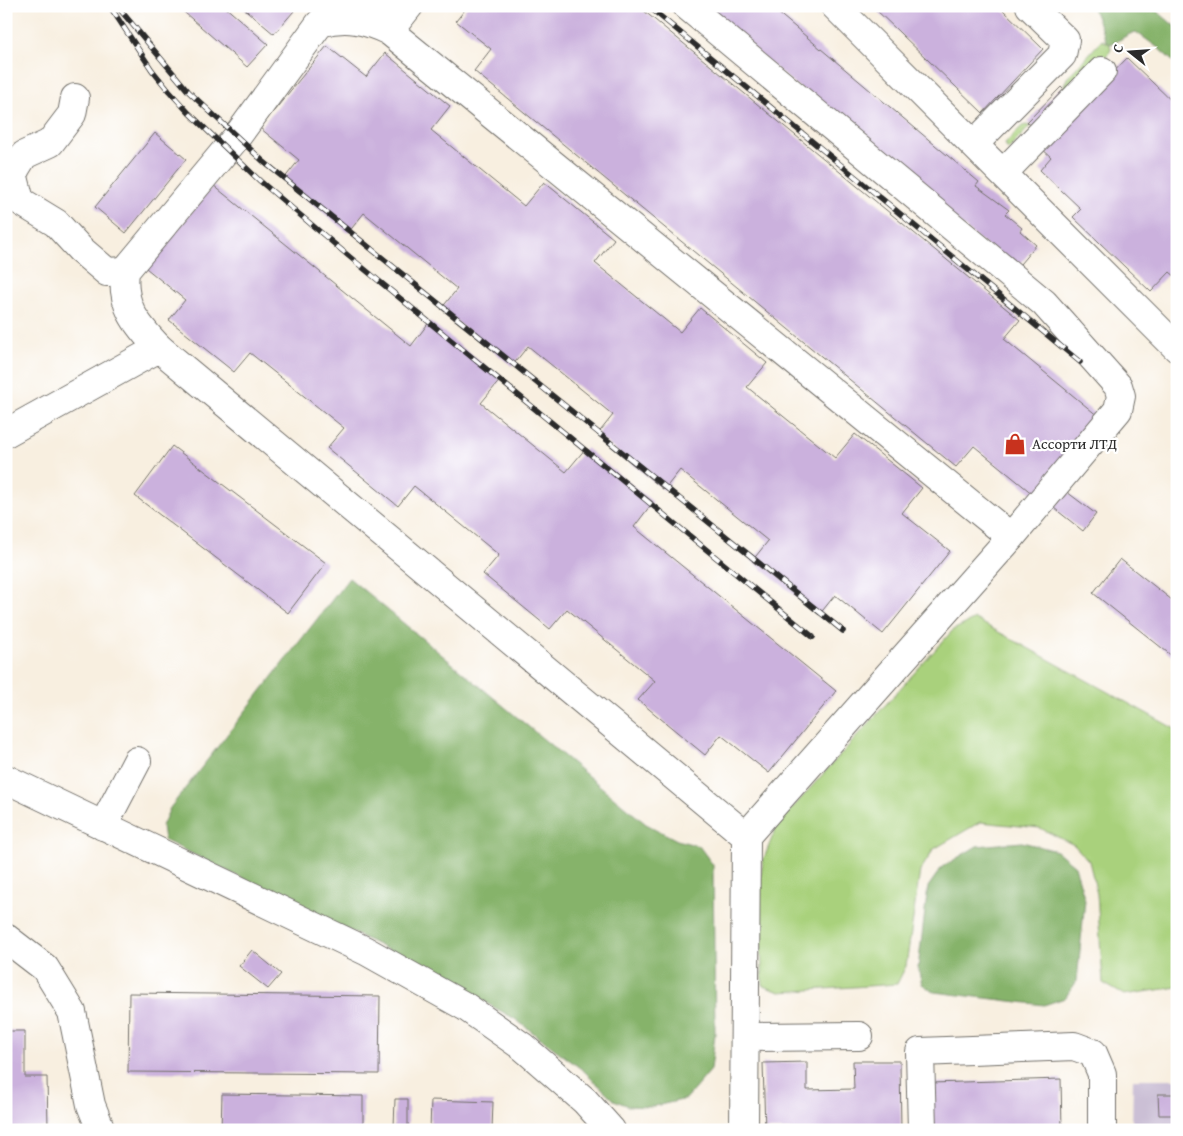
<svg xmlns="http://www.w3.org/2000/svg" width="1183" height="1136" viewBox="0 0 1183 1136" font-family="'Gentium Book Plus',serif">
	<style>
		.industrial { fill: #cbbfd5 }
		.green { fill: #a9d17b; stroke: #6a7e53 }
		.forest { fill: #86b36b; stroke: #586f4b }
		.building { fill: #cbb1dd }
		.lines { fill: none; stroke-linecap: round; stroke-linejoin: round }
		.minor-casing { stroke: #73706a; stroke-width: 30 }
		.minor { stroke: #fff; stroke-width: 28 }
		.rail-casing { stroke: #2b2b2b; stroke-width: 5.5 }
		.rail { stroke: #fff; stroke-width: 4; stroke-dasharray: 11; stroke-linecap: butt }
		.labels { text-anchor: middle; stroke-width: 4.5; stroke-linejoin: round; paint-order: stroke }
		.poi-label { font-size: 15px; fill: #2b2b2b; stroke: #fff; text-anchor: start }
	</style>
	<rect width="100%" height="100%" fill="#fff"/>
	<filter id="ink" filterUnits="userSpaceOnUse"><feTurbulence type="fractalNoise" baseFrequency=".02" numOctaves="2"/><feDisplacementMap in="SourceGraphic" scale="10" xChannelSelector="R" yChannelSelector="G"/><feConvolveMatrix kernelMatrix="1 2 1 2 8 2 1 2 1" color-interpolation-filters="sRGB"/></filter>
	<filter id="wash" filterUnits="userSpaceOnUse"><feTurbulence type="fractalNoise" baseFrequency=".0096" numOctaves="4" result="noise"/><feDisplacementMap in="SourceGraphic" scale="20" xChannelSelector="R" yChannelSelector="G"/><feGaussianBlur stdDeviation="1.12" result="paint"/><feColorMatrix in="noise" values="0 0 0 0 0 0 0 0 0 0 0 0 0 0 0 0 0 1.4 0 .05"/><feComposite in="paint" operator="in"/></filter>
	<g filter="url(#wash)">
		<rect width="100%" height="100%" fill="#f8efe0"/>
		<!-- industrial -->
		<polygon class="industrial" points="1133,1079 1177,1079 1177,1130 1132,1130"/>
		<!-- green -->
		<g class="green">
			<polygon points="1102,40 1110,44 1111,49 1109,53 1069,90 1067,90 1064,86 1067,78"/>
			<polygon points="1026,125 1030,126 1008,150 1005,144 1022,126"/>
			<polygon points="975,619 1177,730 1177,987 1124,995 1103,983 1097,894 1089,861 1074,845 1040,828 980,822 934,849 920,871 906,966 897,984 780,992 763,986 758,895 763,861 777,825 953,630"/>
		</g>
		<!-- forest -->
		<g class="forest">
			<path d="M1092,6h59l26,22v37l-20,-18 -21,-15c-12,3 -17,10 -26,12l-4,-3z"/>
			<polygon points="349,578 646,824 677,840 699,846 713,865 715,1034 711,1070 686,1099 651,1107 628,1106 614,1100 584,1071 515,1019 415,963 164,840 162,826 170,808"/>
			<polygon points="1022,842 1057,851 1075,866 1085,900 1077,981 1065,998 1044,1005 934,992 922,984 918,968 928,887 942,867 977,846"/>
		</g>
		<g id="blocks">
			<!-- building -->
			<g class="building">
				<polygon points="177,6 224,6 268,44 247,67"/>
				<polygon points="241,6 289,6 294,11 274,34"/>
				<polygon points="468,6 638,6 1020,320 1004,339 1104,421 1039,499 974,446 956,467 474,71 491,49 456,21"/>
				<polygon points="702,6 770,6 979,182 976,186 1009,210 1005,214 1022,228 1020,231 1036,245 1015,270"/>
				<polygon points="872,6 999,6 1043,49 983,113"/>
				<polygon points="327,46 366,77 385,53 450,106 431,130 524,206 544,182 614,239 595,263 680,332 700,308 767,363 747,387 835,458 855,434 922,488 902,513 950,551 883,634 835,595 819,615 752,561 768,541 680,470 664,490 597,435 613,415 528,346 512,366 441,309 457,289 364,213 348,233 283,180 299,160 260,128"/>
				<polygon points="1127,58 1177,106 1177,278 1170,272 1151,292 1073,217 1081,209 1040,170 1051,157 1041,148"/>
				<polygon points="1061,87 1068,94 1034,128 1027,122"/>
				<polygon points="155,133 186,159 126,233 95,207"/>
				<polygon points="213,185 411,346 430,321 501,379 481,403 566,472 586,448 653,502 634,527 836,691 769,773 721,735 705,755 638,700 655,681 567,609 550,629 483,574 499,555 414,486 398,506 327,448 344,428 250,353 234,372 169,320 185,300 146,268"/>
				<polygon points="172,446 326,563 288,613 135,496"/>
				<polygon points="1067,492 1096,514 1083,531 1054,508"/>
				<polygon points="1120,559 1177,604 1177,660 1093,593"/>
				<polygon points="252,950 281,974 268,989 239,966"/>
				<polygon points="129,993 380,996 379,1074 128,1072"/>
				<polygon points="6,1031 25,1031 25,1077 47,1077 48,1127 6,1128"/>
				<polygon points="853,1061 900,1061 901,1130 765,1130 763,1063 807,1062 807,1090 854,1089"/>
				<polygon points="1061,1079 1062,1130 933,1130 931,1083"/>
				<polygon points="222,1094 363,1096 363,1130 221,1130"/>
				<polygon points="1158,1094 1177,1094 1177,1115 1159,1115"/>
				<polygon points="395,1099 408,1099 408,1127 394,1127"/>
				<polygon points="431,1100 493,1102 492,1130 430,1130"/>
			</g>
		</g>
	</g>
	<g filter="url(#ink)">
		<use href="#blocks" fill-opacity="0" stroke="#73706a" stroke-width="1"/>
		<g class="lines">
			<!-- minor casing -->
			<g class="minor-casing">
				<g id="minor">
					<polyline points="687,6 1044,303 1118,386 1121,396 1118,410 1011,537 746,836 744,1130"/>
					<polyline points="835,6 1177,348"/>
					<polyline points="389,31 409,6"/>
					<polyline points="75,98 72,114 50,143 24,155 13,173 20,201 56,223 80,249 107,272 125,271"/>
					<polyline points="974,144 1062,55 1065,40 1030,6"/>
					<polyline points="1003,173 1102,71"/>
					<polyline points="6,433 159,348"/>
					<polyline points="6,779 366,951 466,1007 523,1047 585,1101 611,1130"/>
					<polyline points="103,826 137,761"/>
					<path d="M746,836l-587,-488c-23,-24 -38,-42 -34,-77l111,-133 84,-115c26,-8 46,-3 69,8l622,506"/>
					<polyline points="6,938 45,968 72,1012 91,1105 101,1130"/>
					<polyline points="745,1037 859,1036"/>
					<polyline points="922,1130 920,1052 1074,1046 1093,1053 1102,1074 1102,1130"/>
				</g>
			</g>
			<!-- minor -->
			<use href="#minor" class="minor"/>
			<!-- rail casing -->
			<g class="rail-casing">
				<g id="rail">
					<polyline points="117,6 189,92 264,162 843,631"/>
					<polyline points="648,6 1080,362"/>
					<polyline points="111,8 152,70 169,91 189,113 260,181 351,258 813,637"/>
				</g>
			</g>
			<!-- rail -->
			<use href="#rail" class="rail"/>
		</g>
	</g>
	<!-- icons -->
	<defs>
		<g id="shop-bare" transform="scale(1.725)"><path d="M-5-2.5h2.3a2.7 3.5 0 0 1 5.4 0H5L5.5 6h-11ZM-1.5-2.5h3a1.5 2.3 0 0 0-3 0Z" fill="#c8321e" stroke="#fff" stroke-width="2.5" paint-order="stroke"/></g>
	</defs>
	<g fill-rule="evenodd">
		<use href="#shop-bare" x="1015" y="444"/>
	</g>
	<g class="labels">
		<!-- poi labels -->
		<g class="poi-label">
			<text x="1032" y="449">Ассорти ЛТД</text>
		</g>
	</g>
	<!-- margin -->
	<rect width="1183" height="1136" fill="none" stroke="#fff" stroke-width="25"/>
	<!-- north arrow -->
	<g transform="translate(1130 52) rotate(287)" stroke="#ffffff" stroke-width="4" paint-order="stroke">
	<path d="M0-4L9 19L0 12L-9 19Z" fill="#2b2b2b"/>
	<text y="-8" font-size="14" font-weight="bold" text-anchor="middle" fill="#2b2b2b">С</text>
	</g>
</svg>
